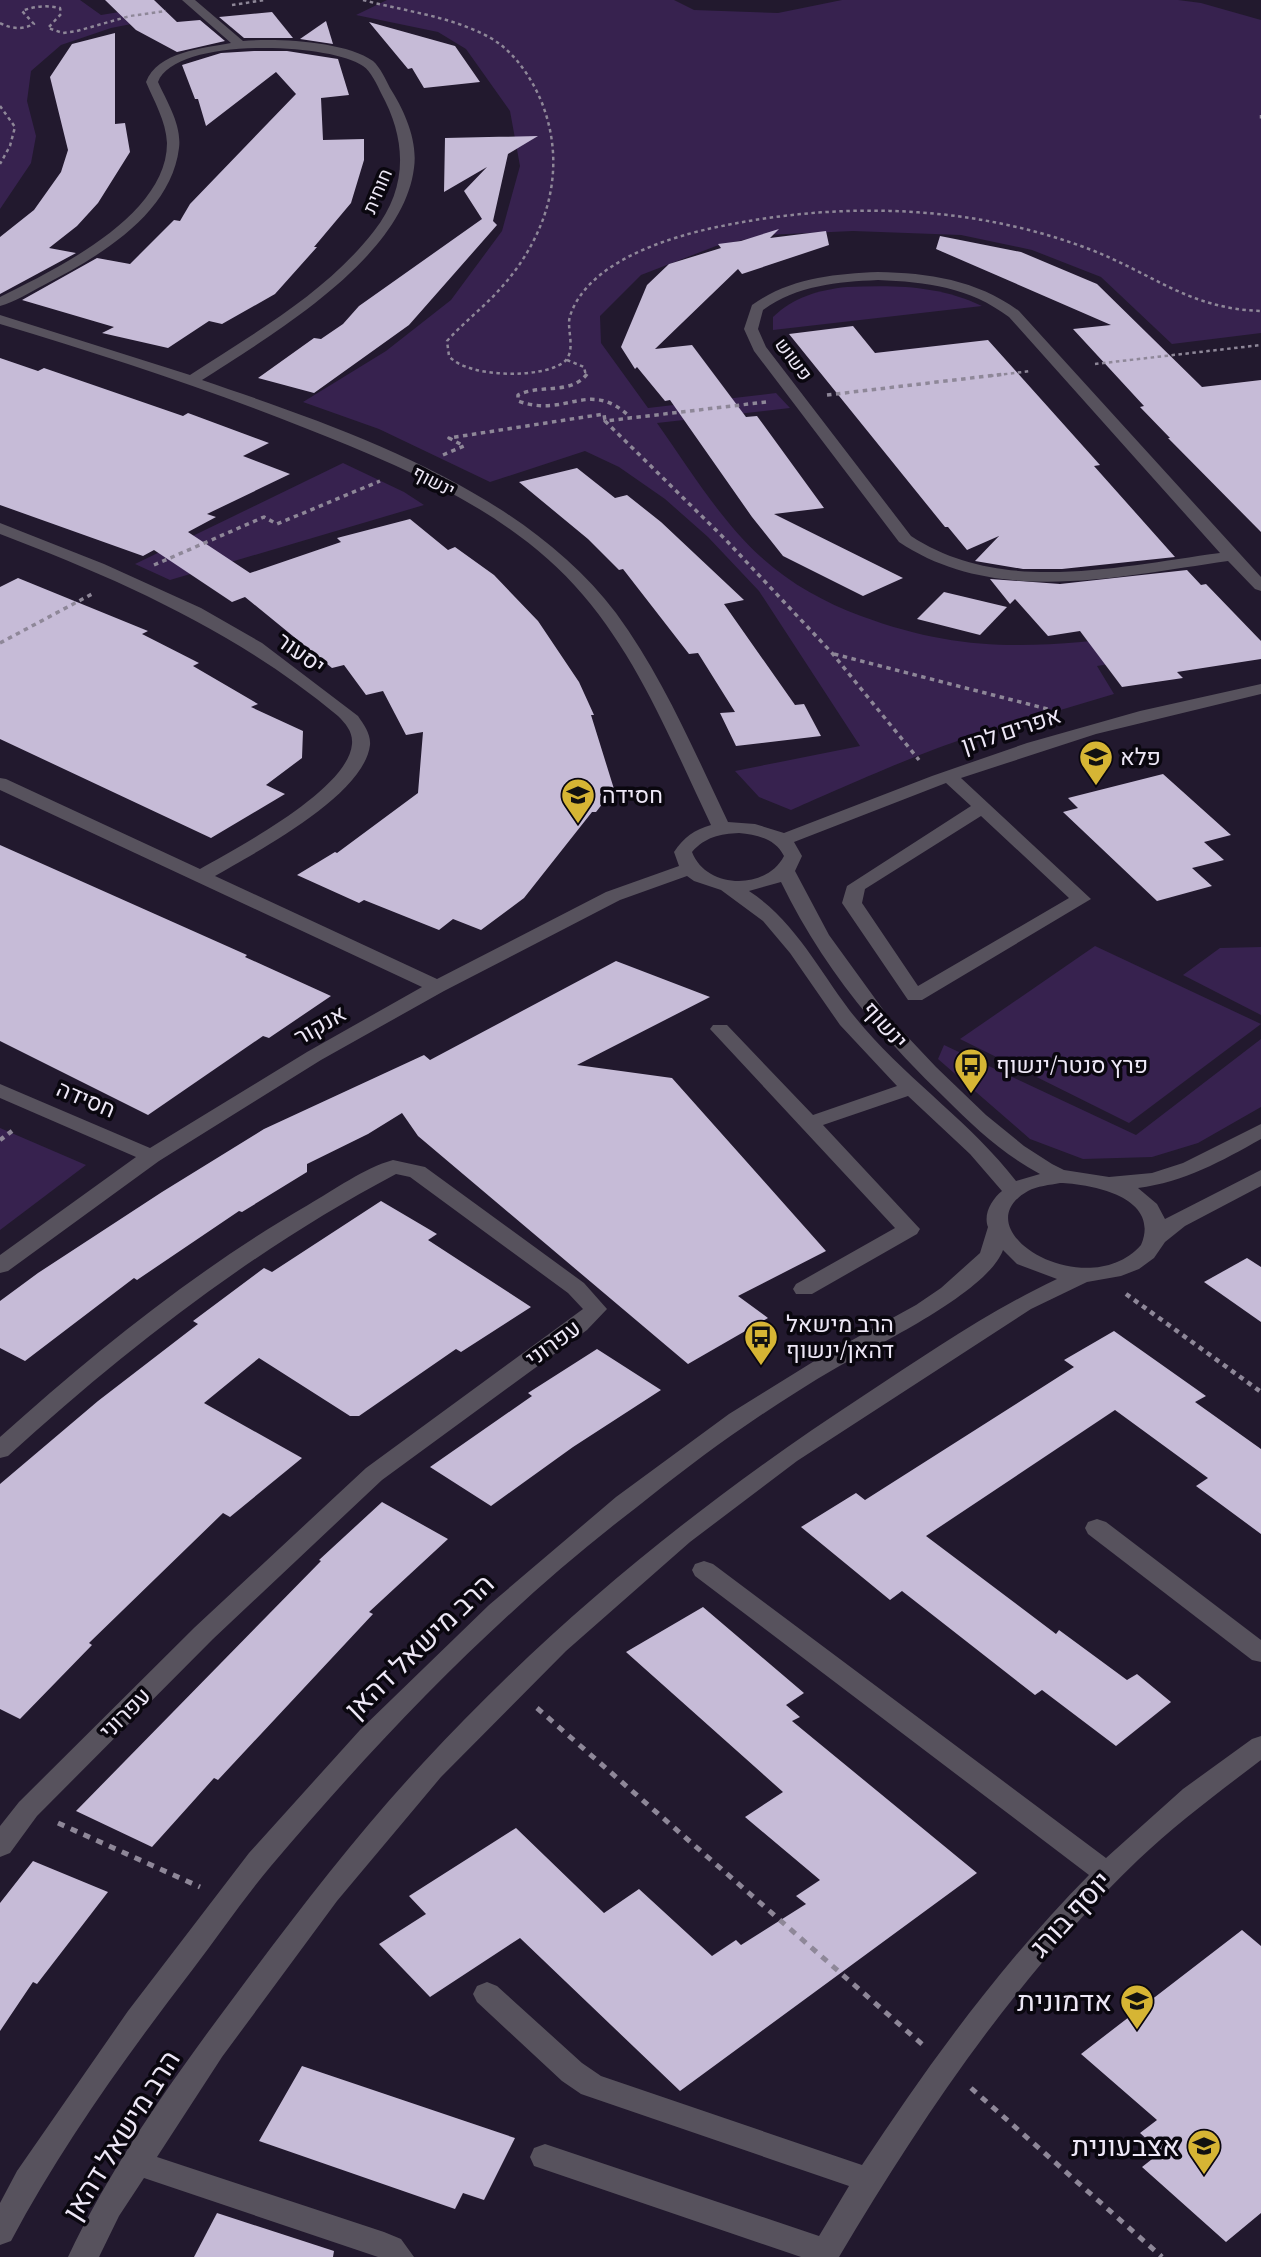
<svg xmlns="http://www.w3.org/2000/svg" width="1261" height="2257" viewBox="0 0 1261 2257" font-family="Bitter,Heebo,serif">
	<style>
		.green { fill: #37224f }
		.building { fill: #c6bbd7 }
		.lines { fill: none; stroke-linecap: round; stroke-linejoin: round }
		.path-far3 { stroke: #8e8798; stroke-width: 2.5; stroke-dasharray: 3.5 3.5; stroke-linecap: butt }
		.path-far2 { stroke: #8e8798; stroke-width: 3.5; stroke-dasharray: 4.5 4.5; stroke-linecap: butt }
		.path-far1 { stroke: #8e8798; stroke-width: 4.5; stroke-dasharray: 5 5; stroke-linecap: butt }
		.path { stroke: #8e8798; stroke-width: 5; stroke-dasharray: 7 7; stroke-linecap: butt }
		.minor { fill: #57525d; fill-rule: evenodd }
		.labels { text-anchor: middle; stroke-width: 7; stroke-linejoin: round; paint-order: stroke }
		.far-street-label { font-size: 19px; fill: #ede7f6; stroke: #0a070f }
		.street-label { font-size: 23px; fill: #ede7f6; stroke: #0a070f }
		.poi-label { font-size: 23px; fill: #ede7f6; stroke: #0a070f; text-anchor: start }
		.near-street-label { font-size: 28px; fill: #ede7f6; stroke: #0a070f }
		.near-poi-label { font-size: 28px; fill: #ede7f6; stroke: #0a070f; text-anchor: end }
	</style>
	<rect width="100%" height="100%" fill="#22192e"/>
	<!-- green -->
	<g class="green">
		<polygon points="0,0 80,0 101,15 156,6 167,17 111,28 61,45 31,71 27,101 36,136 31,163 0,209"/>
		<path d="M387,0h287l20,10 84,3 64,-13h336l23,3 60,17v313l-89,11 -71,-67 -69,-27 -71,-15 -108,-4 -88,4 -49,11 -75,29 -41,41 1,27 47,65 128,-15 14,15 -133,15c32,45 63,97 104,134 30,27 63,45 100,59 105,39 180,32 288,18l15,21 -67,11 17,28 -111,33 1,4c-23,-7 -181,65 -213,79l-32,-13 -24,-26 125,-25 -101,-155 -51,-54 -43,-38 -46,-32 -34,-16 -95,31 -111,-53 -76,-27 83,-51 65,-51 51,-69 18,-65 -10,-55 -44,-62 -28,-17 -82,-17z"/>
		<path d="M847,287c47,-2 91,-2 135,19l-209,24v-13c21,-20 45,-27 74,-30z"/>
		<polygon points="343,463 404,492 424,505 170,580 135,564"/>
		<polygon points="1095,946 1261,1024 1129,1123 960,1039"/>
		<polygon points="1261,947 1261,1015 1183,975 1220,948"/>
		<polygon points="1261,1039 1261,1107 1198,1143 1152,1157 1083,1159 1030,1139 938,1059 944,1045 1136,1135"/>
		<polygon points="0,1128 86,1165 0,1230"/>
	</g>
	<!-- building -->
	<g class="building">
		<polygon points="105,0 154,0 177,22 200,20 225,41 177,52 136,30"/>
		<polygon points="272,12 293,38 244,38 219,17"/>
		<polygon points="326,21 333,44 300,39"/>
		<polygon points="369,22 455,46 480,82 424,88 412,68 408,69"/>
		<polygon points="115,33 115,124 125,123 130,152 98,203 77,226 49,248 76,253 0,294 0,237 34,210 61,172 68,150 50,77 72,44"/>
		<polygon points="254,51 287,51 338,59 349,95 321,98 323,140 364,139 364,160 351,203 314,247 317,247 275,294 222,324 209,321 168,348 102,333 114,327 22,300 97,258 130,264 174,220 180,221 190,204 296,94 276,72 206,126 198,99 195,99 182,65 221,53"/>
		<polygon points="538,136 508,154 493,221 497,225 409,325 314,393 258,378 314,338 321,339 343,324 359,306 482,219 464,191 487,167 444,192 445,138"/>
		<polygon points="779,229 770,238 826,231 829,245 742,274 738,269 655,349 692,345 746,417 757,416 824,508 774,514 903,578 863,596 783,556 752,517 670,400 665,401 637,367 635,369 621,347 647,285 669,264 721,248 718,244 741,241"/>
		<polygon points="940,236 1021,252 1097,284 1202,387 1261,380 1261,532 1168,438 1170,438 1140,407 1144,406 1073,329 1111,325 936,249"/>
		<polygon points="853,326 875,353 988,340 1100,465 1094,466 1175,557 1062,569 1023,569 975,561 999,536 967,550 948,527 945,527 789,334"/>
		<polygon points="0,358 38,371 44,368 183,416 188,413 269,443 243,456 290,474 207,514 216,517 188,532 250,573 341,542 337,538 410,519 448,550 455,547 494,575 538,621 579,682 594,715 591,715 614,789 596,812 592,812 524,898 481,930 453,919 439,930 364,900 359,903 297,875 335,852 337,853 418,793 423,732 406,735 383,691 366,695 344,665 332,668 245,597 232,602 154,550 143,556 0,505"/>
		<polygon points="577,468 615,498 627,495 661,522 744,600 724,604 795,705 804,704 821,736 736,746 720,713 735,712 698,653 689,654 623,569 619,570 588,539 519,482"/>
		<polygon points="1187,570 1201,585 1206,584 1261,641 1261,659 1177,672 1183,678 1122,687 1080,631 1048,636 1015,599 1010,604 990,579 1060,584"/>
		<polygon points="18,578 148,631 142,634 199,663 193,666 258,704 251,707 303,731 302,758 266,785 285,794 211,838 0,739 0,587"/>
		<polygon points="944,592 1007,607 980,635 917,619"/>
		<polygon points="1163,774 1231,835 1204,842 1224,860 1192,868 1212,886 1157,901 1063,812 1078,808 1068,798"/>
		<polygon points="0,845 247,955 245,957 331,996 269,1038 263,1036 148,1115 0,1041"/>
		<polygon points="616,961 710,997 577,1065 672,1078 826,1251 738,1296 768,1318 688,1364 418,1136 402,1113 368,1134 307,1164 307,1172 242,1212 239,1211 137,1280 134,1278 25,1361 0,1348 0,1301 38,1273 162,1192 264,1129 424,1055 430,1060"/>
		<polygon points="381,1201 437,1234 428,1240 531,1307 461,1352 456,1349 359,1416 350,1416 259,1358 204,1403 302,1458 230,1517 223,1513 89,1643 92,1645 20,1719 0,1709 0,1484 98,1401 198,1324 193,1321 264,1268 272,1272"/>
		<polygon points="1247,1258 1261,1267 1261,1322 1204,1282"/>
		<polygon points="1114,1331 1206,1396 1195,1402 1261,1449 1261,1534 1196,1486 1208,1478 1115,1410 926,1536 1056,1634 1059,1630 1127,1680 1137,1674 1171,1702 1116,1746 1042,1690 1035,1695 902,1591 890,1600 801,1527 856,1493 865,1500 1074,1367 1064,1360"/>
		<polygon points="597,1349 661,1390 573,1447 491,1506 430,1467 532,1396 528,1393"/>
		<polygon points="382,1502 448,1539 369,1612 373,1614 218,1780 214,1778 152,1847 76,1811 321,1561 319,1560"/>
		<polygon points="703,1607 804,1693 786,1705 800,1717 792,1721 977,1873 680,2091 520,1938 430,1997 379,1944 426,1914 409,1896 516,1828 604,1913 639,1889 712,1956 736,1940 741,1945 806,1904 796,1896 820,1880 745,1817 783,1792 626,1652"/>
		<polygon points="33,1861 108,1892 37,1984 33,1982 0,2031 0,1903"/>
		<polygon points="1242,1930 1261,1946 1261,2213 1226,2242 1142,2167 1161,2152 1140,2133 1157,2120 1081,2054"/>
		<polygon points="302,2066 515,2138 484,2200 463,2193 455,2209 259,2141"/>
		<polygon points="217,2213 334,2251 333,2257 194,2257"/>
	</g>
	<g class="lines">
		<!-- path-far3 -->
		<g class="path-far3">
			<path d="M363,0c41,11 85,16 122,35 27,13 46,41 57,68 26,67 5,134 -42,186 -16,18 -36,33 -53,52l2,15c18,22 94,23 115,6 13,-11 2,-33 6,-46 17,-52 91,-76 138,-87 125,-28 260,-26 381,20 63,24 100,60 172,62"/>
			<polyline points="232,5 265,0"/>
			<path d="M0,23c12,6 22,7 34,1l-12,-13c13,-5 25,-6 38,-3l1,6 -13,14 15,5 14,-2 53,-15 36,-5"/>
			<polyline points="0,106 15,127 10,146 0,164"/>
			<polyline points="1261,115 1261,121"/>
			<polyline points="567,360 584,367 586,376"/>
			<polyline points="1095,364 1261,345"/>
			<polyline points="990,376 1031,371"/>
		</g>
		<!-- path-far2 -->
		<g class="path-far2">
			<path d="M587,374c-16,21 -47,10 -69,21v6c49,18 71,-24 113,17"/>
			<polyline points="827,395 1005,374"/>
			<polyline points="766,402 605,421 724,538 832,653 919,760"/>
			<polyline points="443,455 464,446 449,438 604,414 605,421"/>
			<polyline points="154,565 264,517 277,524 380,481"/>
			<polyline points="0,643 92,594"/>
			<polyline points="834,654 1059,712"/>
		</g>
		<!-- path-far1 -->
		<g class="path-far1">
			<polyline points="0,1140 16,1128"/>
			<polyline points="1126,1294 1261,1392"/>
		</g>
		<!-- path -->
		<g class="path">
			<polyline points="537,1708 923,2045"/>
			<polyline points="58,1823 200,1887"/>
			<polyline points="971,2088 1162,2257"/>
		</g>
		<!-- minor -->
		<g class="minor">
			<path d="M182,0h13l48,41c33,-3 102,0 130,20 7,6 13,19 17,27 14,22 28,52 24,80 -11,90 -141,166 -212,212 143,49 319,108 414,233 47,64 78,138 112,209l27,2 29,9 148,-57 95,-33 113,-32 121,-27v10l-165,40 -135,44 130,121 -169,101h-14l-66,-97 5,-17 124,-80 -25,-23 -152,59 8,14 -7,15 34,64 58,80 49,52 50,48 38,31 28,18 12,6 45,7 43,-4 31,-10 78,-39v15c-39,22 -77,43 -123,49l19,16 8,15 96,-49v16l-76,40 -20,16 -11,16 -15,11 -18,7 -34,6 -56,27 -234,152 -107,81 -124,109 -125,126 -104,124 -115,156 -65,100 227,75 17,7 13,18h-36l-234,-79 -25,38 -20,41h-31c45,-95 109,-184 172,-268 58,-78 117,-155 183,-226 131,-142 279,-262 440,-367 64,-42 126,-85 194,-117l-40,-15 -14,-14c-15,42 -128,96 -167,118 -31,18 -62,38 -91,58 -37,25 -73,53 -108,81 -134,102 -258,231 -366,359 -28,33 -52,69 -78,103 -66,86 -131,176 -182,272l-11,4v-42l17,-32 111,-160 121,-158 111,-123 129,-125 127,-108 113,-83 87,-54 100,-55 25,-17 39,-35 8,-26c-5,-13 4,-28 14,-36l-32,-37 -62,-58 -85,29 97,104 -3,5 -105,60h-16l-3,-5 3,-5 99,-56 -185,-199 3,-4h14l86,90 84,-29 -57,-61 -50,-72 -27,-32 -42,-31 -27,-9 -7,-5 -67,24 -176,91 -123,69 -162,101 -151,110 -8,2v-18l136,-98 -136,-59v-14l150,64 157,-96 115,-65 -422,-197v-12l6,1 194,90c38,-22 148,-79 152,-125 1,-12 -6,-20 -14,-28 -101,-84 -217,-136 -338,-182v-11l104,41 97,44 61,35 96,73c6,9 13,18 12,29 -6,51 -114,107 -155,131l222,103 169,-87 73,-26 -5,-14c10,-15 20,-22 37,-27 -38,-79 -70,-162 -128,-230 -70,-83 -179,-128 -278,-167 -100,-40 -202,-73 -305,-104v-9l190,60c64,-42 136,-82 184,-144 34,-43 33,-91 7,-138 -4,-8 -10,-22 -18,-27 -35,-24 -188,-29 -205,16 9,20 24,43 21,66 -8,67 -81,109 -135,137 -14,7 -29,17 -44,21v-9c56,-28 167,-81 167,-154 -1,-22 -13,-42 -21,-61 11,-30 57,-34 85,-39zM981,816l88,82 -151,88 -56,-83 3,-14zM739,833c18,2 36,5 45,23 -18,35 -78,33 -92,-4 13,-15 28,-18 47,-19zM781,882c40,83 98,153 164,216 29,29 59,57 95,76l-24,7c-44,-57 -104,-98 -151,-152 -40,-45 -64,-104 -116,-138zM1060,1183c34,1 101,15 81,62 -54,61 -182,-15 -113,-54 9,-5 22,-6 32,-8z"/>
			<path d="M878,272c51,1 99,8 141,39l242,266v14l-6,-2 -27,-28c-107,15 -232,46 -329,-19l-145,-191 -10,-22 8,-24c38,-27 81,-31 126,-33zM878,280c49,2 91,7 131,37l211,236c-100,13 -218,43 -309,-17l-145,-189 -8,-18 5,-19c35,-25 74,-28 115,-30z"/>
			<path d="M393,1160l32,7 159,116 23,26 -20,21 -205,150 -169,159 -176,177 -27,37 -10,4v-31l19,-24 176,-175 171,-159 217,-159 -15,-16 -158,-116 -14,-3c-143,76 -268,173 -388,282l-8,2v-21c96,-86 196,-167 308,-232 26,-15 56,-37 85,-45z"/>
			<polygon points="1097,1519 1106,1522 1261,1640 1261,1662 1252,1660 1088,1534 1085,1528 1088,1522"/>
			<path d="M704,1561l9,3 393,294 77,-69 69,-50 9,-3v24c-42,32 -85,64 -123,100 -121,116 -214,254 -299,397h-38l-267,-91 -4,-9 4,-9 11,-4 274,92 30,-50 -268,-92 -19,-13 -85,-79 -4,-8 4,-8 10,-4 10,4 85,77 19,13 261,89c68,-103 140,-202 227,-290l-394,-299 -3,-6 3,-6z"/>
		</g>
	</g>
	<!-- icons -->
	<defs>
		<g id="school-pin" transform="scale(1.75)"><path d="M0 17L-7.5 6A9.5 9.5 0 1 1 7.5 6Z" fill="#d6b534" stroke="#0a070f"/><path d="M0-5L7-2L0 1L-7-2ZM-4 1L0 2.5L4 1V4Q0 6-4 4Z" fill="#111"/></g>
		<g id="bus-pin" transform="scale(1.75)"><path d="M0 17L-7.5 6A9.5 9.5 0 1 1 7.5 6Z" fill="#d6b534" stroke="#0a070f"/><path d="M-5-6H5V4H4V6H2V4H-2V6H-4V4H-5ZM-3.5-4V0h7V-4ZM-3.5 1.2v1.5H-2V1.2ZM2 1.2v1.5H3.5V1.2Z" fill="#111"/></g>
	</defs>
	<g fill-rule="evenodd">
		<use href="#school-pin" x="1096" y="757"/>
		<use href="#school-pin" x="578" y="795"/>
		<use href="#bus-pin" x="971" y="1065"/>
		<use href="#bus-pin" x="761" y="1337"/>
		<use href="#school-pin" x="1137" y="2001"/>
		<use href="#school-pin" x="1204" y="2146"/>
	</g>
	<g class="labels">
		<!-- far-street labels -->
		<g class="far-street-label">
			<text transform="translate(377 191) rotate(-67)" y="7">חוחית</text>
			<text transform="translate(794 359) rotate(53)" y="7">פשוש</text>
			<text transform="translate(434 481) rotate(27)" y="7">ינשוף</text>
		</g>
		<!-- street labels -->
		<g class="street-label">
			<text transform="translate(301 653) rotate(36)" y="8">יסעור</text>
			<text transform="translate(1011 730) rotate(-18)" y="8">אפרים לרון</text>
			<text transform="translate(320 1025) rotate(-30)" y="8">אנקור</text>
			<text transform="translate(885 1025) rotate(48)" y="8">ינשוף</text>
			<text transform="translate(86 1099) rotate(23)" y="8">חסידה</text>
			<text transform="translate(553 1343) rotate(-36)" y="8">עפרוני</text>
			<text transform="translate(125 1713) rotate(-45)" y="8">עפרוני</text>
		</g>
		<!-- poi labels -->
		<g class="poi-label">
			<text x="1120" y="765">פלא</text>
			<text x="602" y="803">חסידה</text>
			<text x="996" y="1073">פרץ סנטר/ינשוף</text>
			<text x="786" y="1332">הרב מישאל<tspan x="786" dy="26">דהאן/ינשוף</tspan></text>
		</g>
		<!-- near-street labels -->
		<g class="near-street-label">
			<text transform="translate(419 1646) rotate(-44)" y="10">הרב מישאל דהאן</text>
			<text transform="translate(1070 1914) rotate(-47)" y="10">יוסף בורג</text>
			<text transform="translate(121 2135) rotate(-58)" y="10">הרב מישאל דהאן</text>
		</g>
		<!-- near-poi labels -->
		<g class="near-poi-label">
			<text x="1112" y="2011">אדמונית</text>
			<text x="1180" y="2156">אצבעונית</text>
		</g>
	</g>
</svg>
